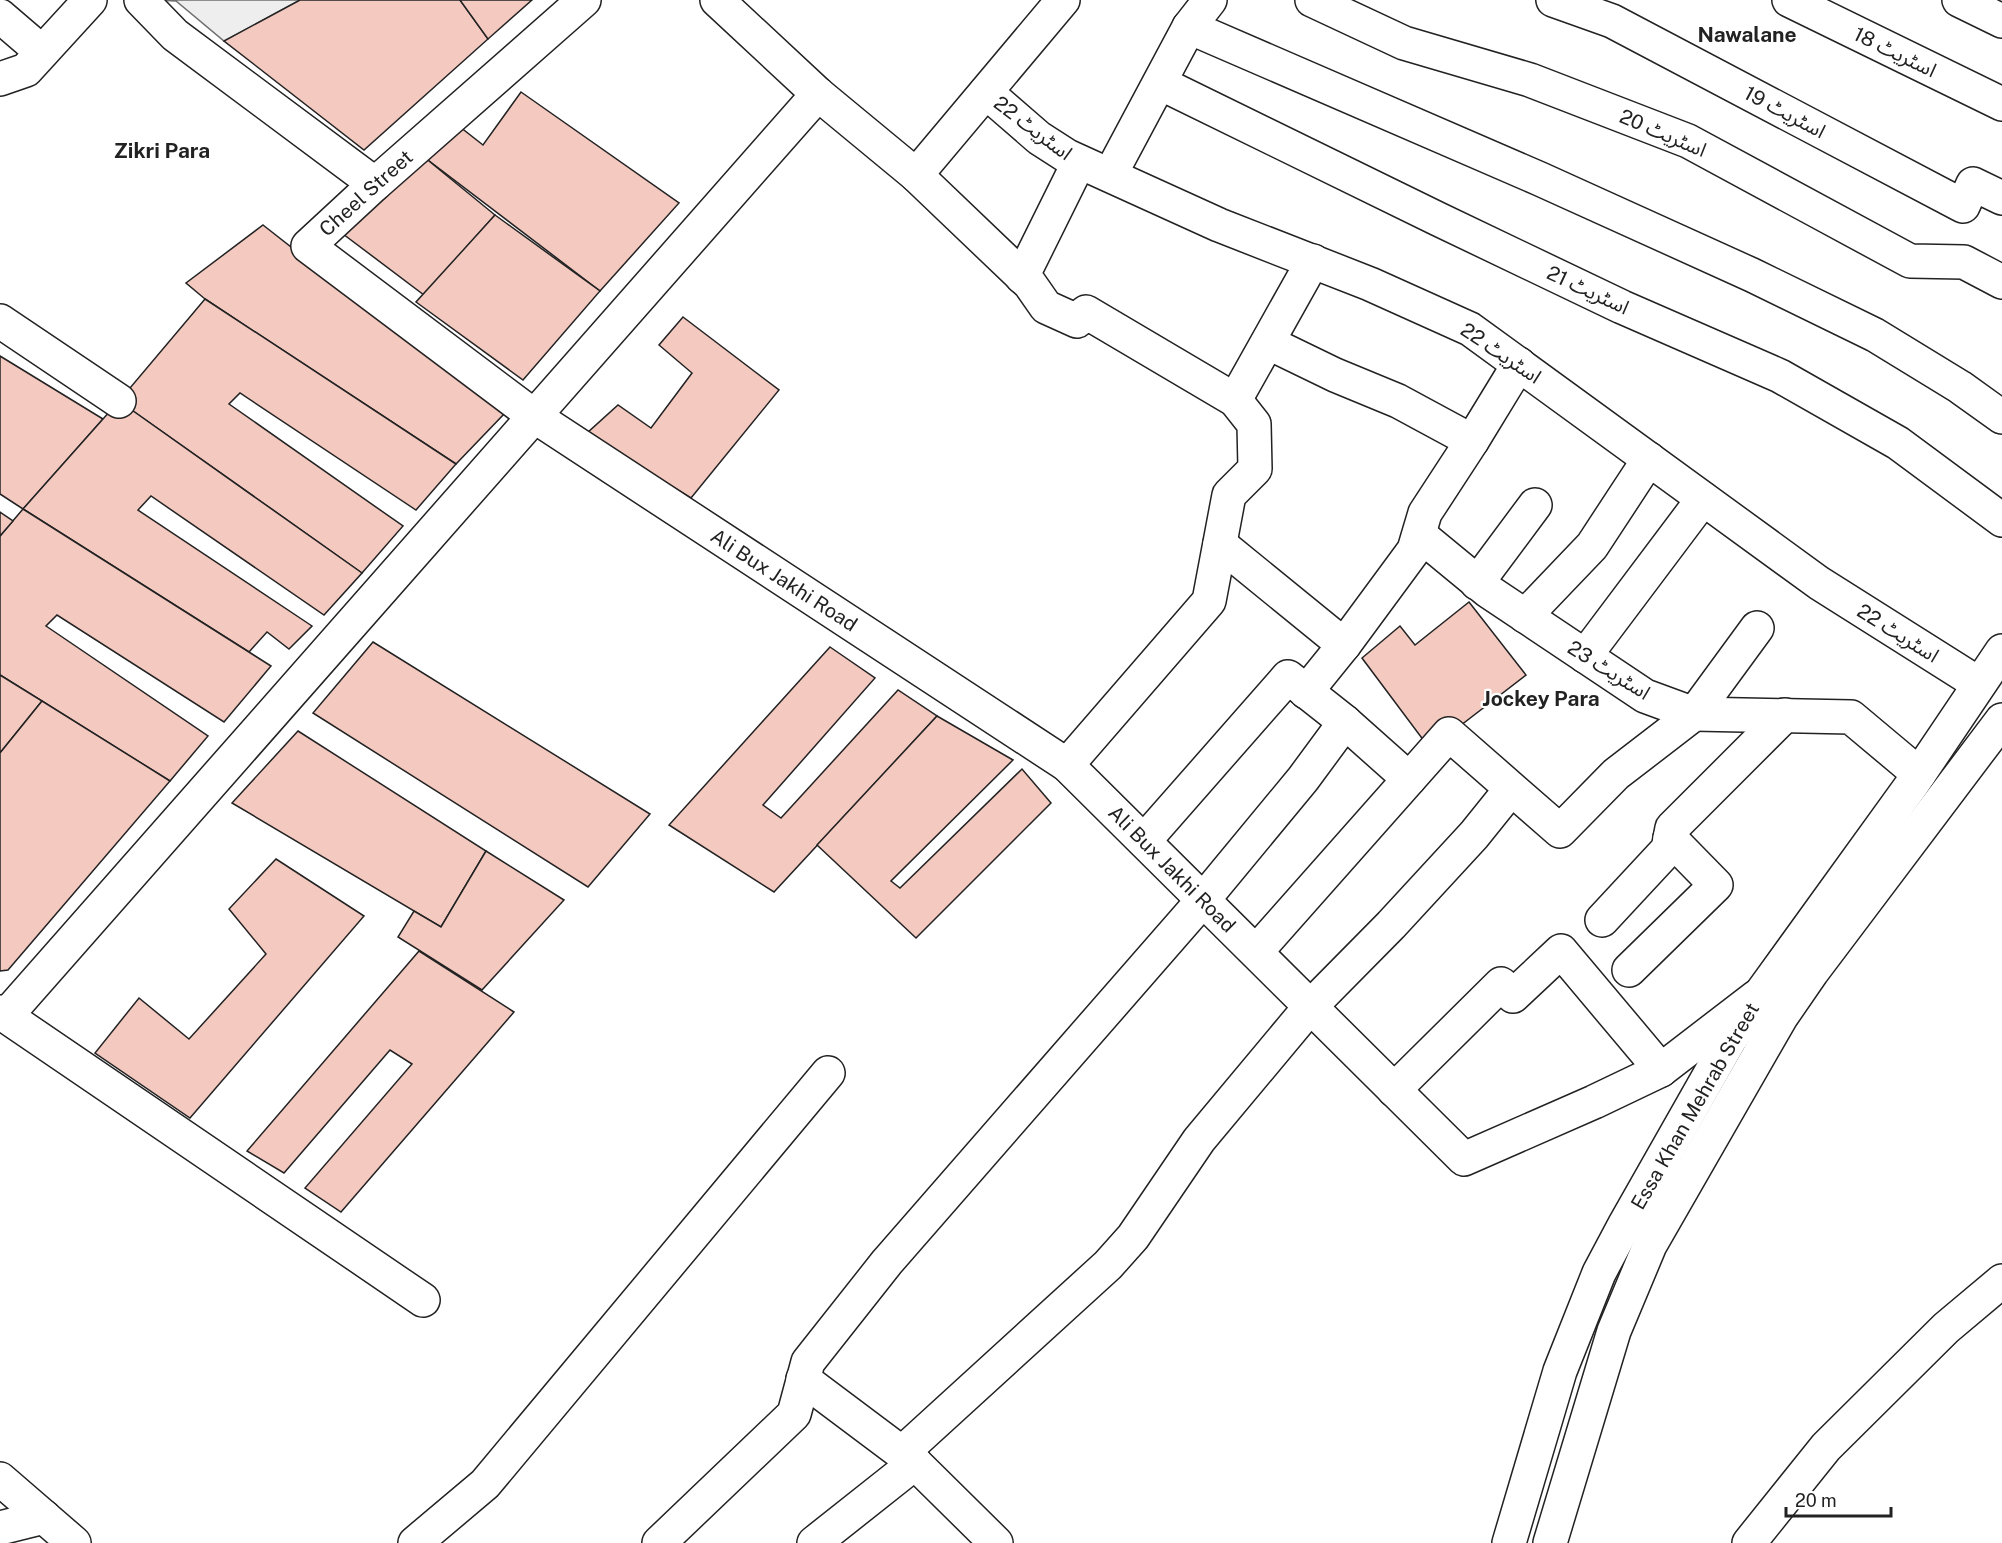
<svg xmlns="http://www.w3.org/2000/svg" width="2002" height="1543" viewBox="0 0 2002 1543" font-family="'Public Sans','Noto Sans Arabic',sans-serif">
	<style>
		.green { fill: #eee; stroke: #6f6f6f; stroke-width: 1.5 }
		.building { fill: #f3c9c0; stroke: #222; stroke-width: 1.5 }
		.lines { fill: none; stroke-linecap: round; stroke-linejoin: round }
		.minor-casing { stroke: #222; stroke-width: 36 }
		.major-casing { stroke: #222; stroke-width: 36 }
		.minor { stroke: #fff; stroke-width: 33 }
		.major { stroke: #fff; stroke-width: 33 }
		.labels { text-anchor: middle; stroke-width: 4.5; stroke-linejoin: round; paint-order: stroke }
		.street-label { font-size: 20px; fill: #222; stroke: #fff }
		.neighbourhood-label { font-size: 21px; font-weight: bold; fill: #222; stroke: #fff }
	</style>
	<rect width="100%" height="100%" fill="#fff"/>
	<!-- green -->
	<polygon class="green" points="152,0 300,0 224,41 176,1"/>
	<!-- building -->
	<g class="building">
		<polygon points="300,0 460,0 488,39 364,150 224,41"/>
		<polygon points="460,0 532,0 488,39"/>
		<polygon points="521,92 679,203 600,291 424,157 460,127 483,145"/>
		<polygon points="424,157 495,215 424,295 343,234"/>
		<polygon points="495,215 600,291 523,380 416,302"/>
		<polygon points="263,225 504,414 456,464 205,299 186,283"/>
		<polygon points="205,299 456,464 416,510 240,393 229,404 403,526 362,573 119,401"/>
		<polygon points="683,317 779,390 691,498 586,434 618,405 651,428 692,373 659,345"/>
		<polygon points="0,356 103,419 23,509 0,494"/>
		<polygon points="119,401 362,573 324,615 151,496 138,510 312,626 289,649 267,632 249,652 23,509"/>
		<polygon points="23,509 271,666 224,722 57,615 46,626 208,736 170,781 0,675 0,536"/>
		<polygon points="0,512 13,521 0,536"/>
		<polygon points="1469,602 1526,675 1430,749 1362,658 1400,626 1415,645"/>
		<polygon points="373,642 650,814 588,887 313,713"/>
		<polygon points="830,647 875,678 763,805 781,818 898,690 937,716 774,892 669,825"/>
		<polygon points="0,675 42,701 0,753"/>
		<polygon points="42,701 170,781 8,970 0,971 0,753"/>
		<polygon points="937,716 1013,760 891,881 900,888 1022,769 1051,803 916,938 817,845"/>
		<polygon points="298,731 486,851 441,927 232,803"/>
		<polygon points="486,851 564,900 482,990 398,937 414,911 441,927"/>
		<polygon points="276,859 364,916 190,1118 95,1053 139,998 189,1039 266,954 229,909"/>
		<polygon points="419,951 514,1012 341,1212 305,1188 412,1064 390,1050 284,1173 247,1151"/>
	</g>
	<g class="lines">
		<!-- minor casing -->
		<g class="minor-casing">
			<g id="minor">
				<polyline points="141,0 175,35 375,184"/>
				<polyline points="584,0 375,184 308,246 534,416 1067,765 1464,1159 1594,1102 1661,1070 1756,997"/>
				<polyline points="717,0 818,94 916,175 1063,0"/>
				<polyline points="1312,0 1404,43 1530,80 1688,141 1910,261 1964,262 2002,282"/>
				<polyline points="1553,0 1612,21 1963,206 1973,184 2002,198"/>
				<polyline points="1789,0 2002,104"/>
				<polyline points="1959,0 2002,21"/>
				<polyline points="0,16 42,52"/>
				<polyline points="1189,27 1540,179 1752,275 1875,335 1960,387 2002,417"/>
				<polyline points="0,79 26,70 90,0"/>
				<polyline points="1160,83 1438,219 1622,307 1780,376 1898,443 2002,520"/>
				<polyline points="986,92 1039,138 1067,156 1219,225 1370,284 1470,329 1819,583 1979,684"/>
				<polyline points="916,175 1030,284 1046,307 1077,321 1086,312 1235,400 1254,424 1255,469 1229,495 1209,601 1067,765"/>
				<polyline points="1110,175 1189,27 1210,0"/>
				<polyline points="1022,277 1079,162"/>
				<polyline points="0,321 119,401"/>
				<polyline points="1269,343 1335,375 1398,401 1472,441"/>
				<polyline points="1235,400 1313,261"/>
				<polyline points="1420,535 1488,591 1645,696 1694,714 1851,717 1919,774"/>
				<polyline points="1220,544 1344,645"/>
				<polyline points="1477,583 1535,505"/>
				<polyline points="1525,616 1592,546 1649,459"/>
				<polyline points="1585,656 1703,499"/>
				<polyline points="1306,692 1344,645 1414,550 1425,513 1472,441 1519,364"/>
				<polyline points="1144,841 1288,677 1345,722 1409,779"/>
				<polyline points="1602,920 1668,849 1672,828 1785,715"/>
				<polyline points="1256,952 1449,734 1560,831 1616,774 1694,714 1757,628"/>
				<polyline points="1629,970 1716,885 1670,838"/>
				<polyline points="0,1012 423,1300"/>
				<polyline points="6,1016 818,94"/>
				<polyline points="1394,1090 1501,984 1513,996 1561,951 1661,1070"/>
				<polyline points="803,1379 915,1463 996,1543"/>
				<polyline points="902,1453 1108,1265 1133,1237 1199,1140 1310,1007 1391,925 1474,835 1511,789"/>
				<polyline points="0,1479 74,1543"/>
				<polyline points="0,1528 44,1517"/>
				<polyline points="415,1543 485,1484 828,1073"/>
				<polyline points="659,1543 794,1414 808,1362 887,1262 1203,900 1303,779 1345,722"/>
				<polyline points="814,1543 915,1463"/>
				<polyline points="1749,1543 1826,1447 1946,1328 2002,1281"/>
			</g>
		</g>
		<!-- major casing -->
		<g class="major-casing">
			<g id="major">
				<polyline points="1509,1543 1560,1371 1599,1273 1624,1226 1729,1041 1762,992 1913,783 2002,651"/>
				<polyline points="1550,1543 1614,1331 1650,1245 1781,1017 1812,972 2002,720"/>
			</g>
		</g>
		<!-- minor -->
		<use href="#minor" class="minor"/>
		<!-- major -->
		<use href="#major" class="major"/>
	</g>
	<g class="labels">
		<!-- street labels -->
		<g class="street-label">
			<text transform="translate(1895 52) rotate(26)" y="7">اسٹریٹ 18</text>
			<text transform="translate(1785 112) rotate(28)" y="7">اسٹریٹ 19</text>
			<text transform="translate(1033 128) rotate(37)" y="7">اسٹریٹ 22</text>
			<text transform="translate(1663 133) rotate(23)" y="7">اسٹریٹ 20</text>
			<text transform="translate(366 193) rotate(-42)" y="7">Cheel Street</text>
			<text transform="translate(1588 290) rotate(25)" y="7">اسٹریٹ 21</text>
			<text transform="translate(1501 353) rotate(34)" y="7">اسٹریٹ 22</text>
			<text transform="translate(784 580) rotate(33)" y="7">Ali Bux Jakhi Road</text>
			<text transform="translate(1898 633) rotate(32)" y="7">اسٹریٹ 22</text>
			<text transform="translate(1609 670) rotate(32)" y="7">اسٹریٹ 23</text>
			<text transform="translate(1172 869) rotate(45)" y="7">Ali Bux Jakhi Road</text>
			<text transform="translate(1695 1106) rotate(-60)" y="7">Essa Khan Mehrab Street</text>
		</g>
		<!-- neighbourhood labels -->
		<g class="neighbourhood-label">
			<text x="1747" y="42">Nawalane</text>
			<text x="162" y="158">Zikri Para</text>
			<text x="1541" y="706">Jockey Para</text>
		</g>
	</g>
	<!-- scale -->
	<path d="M1786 1507v9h105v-9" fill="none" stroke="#222222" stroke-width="3"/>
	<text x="1795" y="1507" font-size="18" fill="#222222" stroke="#ffffff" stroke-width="4.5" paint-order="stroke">20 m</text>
</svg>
